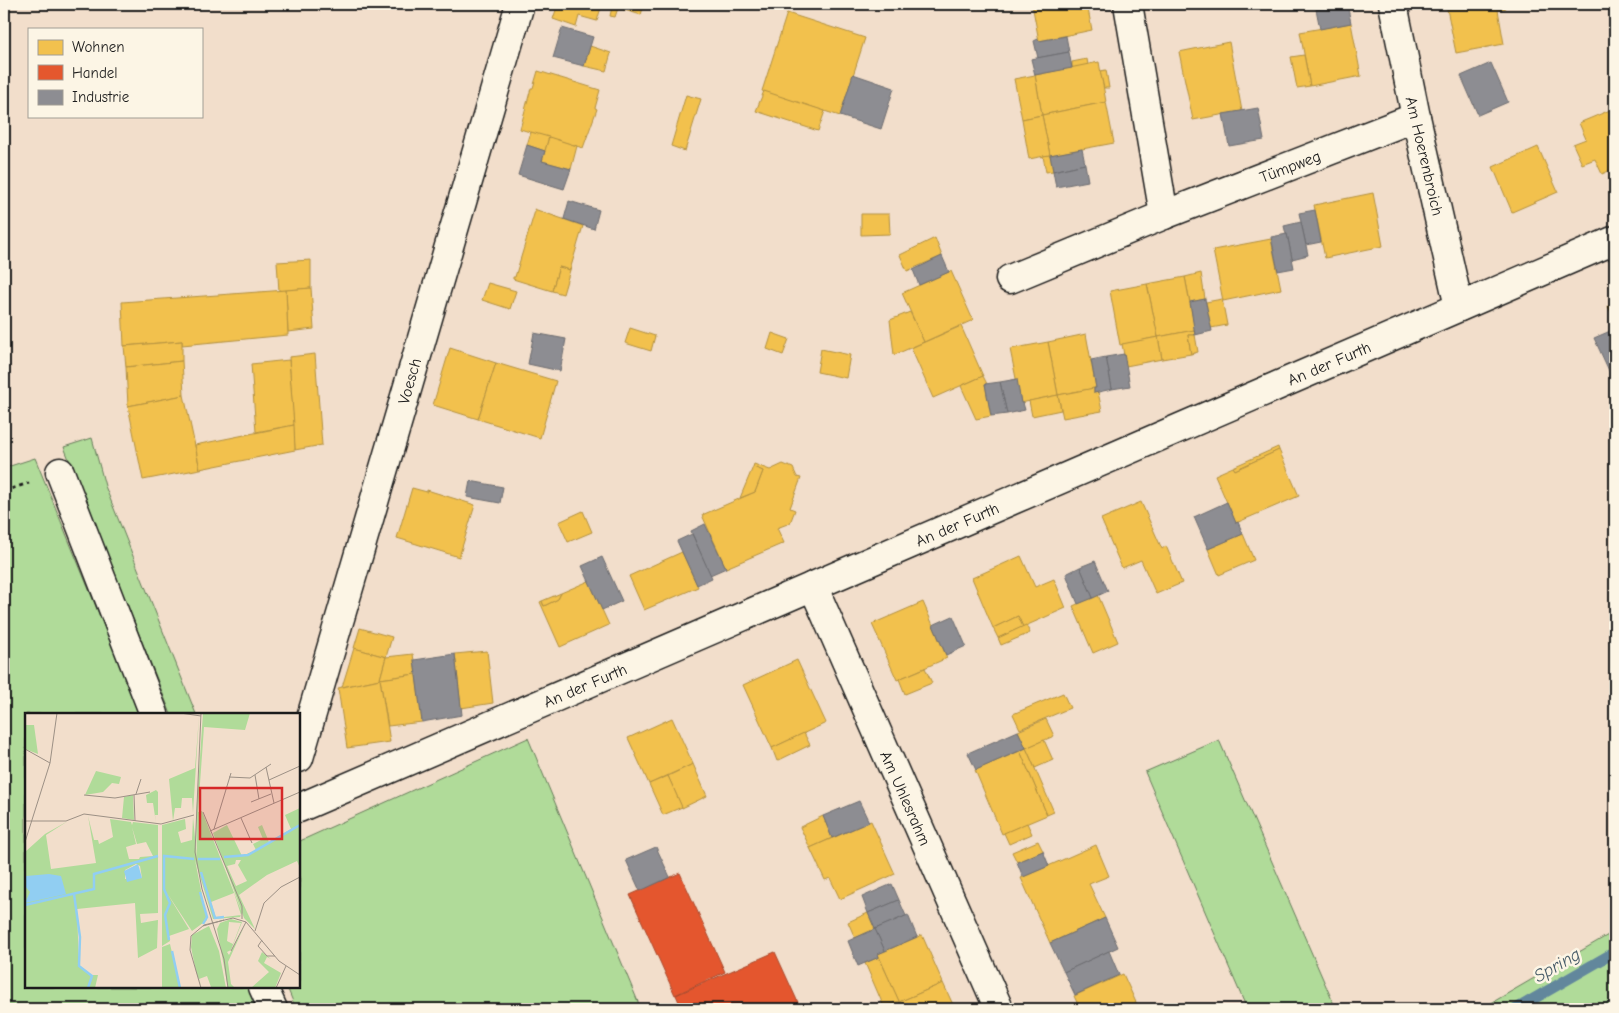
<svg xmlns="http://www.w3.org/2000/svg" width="1619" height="1013" viewBox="0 0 1619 1013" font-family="'Comic Neue',sans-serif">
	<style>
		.green { fill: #b0db99; stroke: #667c5a }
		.homes { fill: #f2c14e; stroke: #b2903f }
		.shops { fill: #e4572e; stroke: #a84529 }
		.industry { fill: #8d8d92; stroke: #6b6b6f }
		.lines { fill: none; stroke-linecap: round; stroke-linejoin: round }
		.stream { stroke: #62879c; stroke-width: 11 }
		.minor-casing { stroke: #1c1c1c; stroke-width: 31 }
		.path { stroke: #1c1c1c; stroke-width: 3; stroke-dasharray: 4 4; stroke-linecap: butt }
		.minor { stroke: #fcf5e5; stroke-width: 28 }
		.labels { text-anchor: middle; stroke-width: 5; stroke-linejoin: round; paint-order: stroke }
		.street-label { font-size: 16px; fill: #1c1c1c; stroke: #fcf5e5 }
		.water-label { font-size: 18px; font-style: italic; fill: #455a67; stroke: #fcf5e5 }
		.inset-river { fill: none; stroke: #91cef2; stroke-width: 2.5 }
		.inset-road { fill: none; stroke: #9c9085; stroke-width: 1 }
		.view { fill: #d62828; fill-opacity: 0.15; stroke: #d62828; stroke-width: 2.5 }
		.inset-edge { fill: none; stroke: #1c1c1c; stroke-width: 2.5 }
	</style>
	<rect width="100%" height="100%" fill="#f2decb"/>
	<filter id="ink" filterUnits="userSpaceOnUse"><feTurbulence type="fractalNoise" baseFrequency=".02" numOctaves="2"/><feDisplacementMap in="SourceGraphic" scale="10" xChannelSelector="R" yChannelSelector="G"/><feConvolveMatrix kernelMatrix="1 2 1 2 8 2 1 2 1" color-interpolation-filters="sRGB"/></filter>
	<g filter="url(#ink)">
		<!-- green -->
		<g class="green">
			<polygon points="92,438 105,486 196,714 171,714 64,447"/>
			<polygon points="35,458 140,714 26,714 26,987 252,987 261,1009 4,1009 4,468"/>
			<polygon points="528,738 641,1009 296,1009 287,987 299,987 300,841"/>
			<polygon points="1219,740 1336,1009 1247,1009 1145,772"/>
			<polygon points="1615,931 1615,1009 1481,1009"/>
		</g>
		<!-- homes -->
		<g class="homes">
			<polygon points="558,4 602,4 597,21 579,16 576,27 553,19"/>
			<polygon points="604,4 644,4 641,15 618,8 615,17 610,16 612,7"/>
			<polygon points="1032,4 1087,4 1092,30 1039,41"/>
			<polygon points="1446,4 1505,4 1506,8 1498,10 1504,44 1456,53"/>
			<polygon points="787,13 865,38 840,116 762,91"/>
			<polygon points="1351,23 1361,76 1310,86 1300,32"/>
			<polygon points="1229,42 1242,111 1193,120 1179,52"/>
			<polygon points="590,46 611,53 606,71 584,66"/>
			<polygon points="1304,55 1310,86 1297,88 1291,57"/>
			<polygon points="1087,59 1088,65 1072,68 1072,62"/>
			<polygon points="1099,62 1106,102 1042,115 1035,75"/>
			<polygon points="1106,70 1109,88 1104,88 1100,71"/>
			<polygon points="538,71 600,90 595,108 597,109 583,148 520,129 531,88 533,88"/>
			<polygon points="1035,75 1042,115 1022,119 1014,79"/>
			<polygon points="764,91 825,111 818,131 756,111"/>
			<polygon points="686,95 701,99 685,151 671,146"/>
			<polygon points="1106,102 1114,143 1050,155 1042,115"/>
			<polygon points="1615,108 1615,168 1602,174 1595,159 1582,164 1573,144 1586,139 1579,123"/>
			<polygon points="1042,115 1050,155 1029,159 1022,119"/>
			<polygon points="531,132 549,137 545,151 527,145"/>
			<polygon points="549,137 577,146 571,169 542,161"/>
			<polygon points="1538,147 1558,192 1512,212 1493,167"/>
			<polygon points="1050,155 1053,171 1046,172 1043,156"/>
			<polygon points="1373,193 1383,246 1325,258 1314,205"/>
			<polygon points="534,209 583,226 570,270 559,267 552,291 513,279 513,277 515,277 535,211"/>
			<polygon points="861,214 889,214 890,234 861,235"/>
			<polygon points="935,238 942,256 907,271 900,255"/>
			<polygon points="1271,239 1281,289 1223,301 1213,250"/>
			<polygon points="311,260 311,288 279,291 277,262"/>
			<polygon points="559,267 570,270 563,294 552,291"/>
			<polygon points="951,271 973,320 924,342 902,293"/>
			<polygon points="1201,273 1205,299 1190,302 1185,277"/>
			<polygon points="1185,277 1195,330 1158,337 1147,284"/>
			<polygon points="488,283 516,291 510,309 482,300"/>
			<polygon points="1147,284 1158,337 1120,345 1110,291"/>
			<polygon points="311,288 314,329 288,332 286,290"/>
			<polygon points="286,290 288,335 182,345 182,341 124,346 122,302"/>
			<polygon points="1222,299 1227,325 1211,328 1206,302"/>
			<polygon points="1615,303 1615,322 1608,306"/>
			<polygon points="910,312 924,342 894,355 890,320"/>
			<polygon points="961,326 983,376 933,398 911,348"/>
			<polygon points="630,328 655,336 651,351 625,343"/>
			<polygon points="1194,330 1195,335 1188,335 1191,354 1162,359 1158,337"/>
			<polygon points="772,333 789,339 783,355 767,349"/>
			<polygon points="1086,334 1096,388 1058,395 1048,342"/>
			<polygon points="1188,335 1195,335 1198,352 1191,354"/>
			<polygon points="1158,337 1162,359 1126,366 1122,344"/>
			<polygon points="182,341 182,361 126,367 124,346"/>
			<polygon points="1048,342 1058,395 1021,403 1010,349"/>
			<polygon points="450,348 496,363 478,419 433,405"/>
			<polygon points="821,349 850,355 846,378 817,372"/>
			<polygon points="315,354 322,445 295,450 289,357"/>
			<polygon points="289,360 294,425 256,432 251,364"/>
			<polygon points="182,361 184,395 128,406 126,367"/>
			<polygon points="496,363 556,381 540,438 478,419"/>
			<polygon points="983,376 987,384 985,384 991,416 976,419 961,386"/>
			<polygon points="1094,388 1094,393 1098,392 1102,411 1063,418 1058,395"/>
			<polygon points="184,395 200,469 143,480 128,406"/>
			<polygon points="1058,395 1061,410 1032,416 1029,401"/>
			<polygon points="294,425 295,450 200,469 195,445"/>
			<polygon points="1278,447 1279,450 1235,470 1233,467"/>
			<polygon points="1279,450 1299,496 1236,523 1215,475 1233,467 1235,470"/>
			<polygon points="754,464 770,470 783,464 793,468 797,477 801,478 790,508 795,510 790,523 777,528 784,543 726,568 702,515 755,492 763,471 753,467"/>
			<polygon points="753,467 763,471 755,492 740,498"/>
			<polygon points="412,488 427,492 427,490 475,505 459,557 397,538"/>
			<polygon points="1141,502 1162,549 1166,546 1182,583 1156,594 1141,560 1122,568 1101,519"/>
			<polygon points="583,511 592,532 568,542 559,522"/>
			<polygon points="1243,534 1254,560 1219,575 1208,549"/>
			<polygon points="682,552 698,587 644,610 629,576"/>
			<polygon points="1021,556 1035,587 1054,579 1066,608 1023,627 1018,616 993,628 972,578"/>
			<polygon points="589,581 609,625 560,647 540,602 542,601 544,606 558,599 561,593"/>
			<polygon points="561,593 558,599 544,606 542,601"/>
			<polygon points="1098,595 1118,642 1093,653 1073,606"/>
			<polygon points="923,602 947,658 897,680 872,624"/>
			<polygon points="1018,616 1023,627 998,638 993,628"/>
			<polygon points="1026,625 1030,633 1001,645 998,638"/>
			<polygon points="360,628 392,637 386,657 354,648"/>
			<polygon points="354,648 386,657 380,679 342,687"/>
			<polygon points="487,651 493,703 461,708 455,654"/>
			<polygon points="413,654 416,674 380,679 386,657"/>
			<polygon points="797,660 826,723 772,748 743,685"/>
			<polygon points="925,668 932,683 905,694 899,679"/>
			<polygon points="416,674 422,722 388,726 380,679"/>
			<polygon points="380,679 390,742 347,748 338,688"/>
			<polygon points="1063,693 1070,708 1020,729 1013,714"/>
			<polygon points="672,718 693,764 649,784 628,738"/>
			<polygon points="1046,719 1054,736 1026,748 1018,731"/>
			<polygon points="804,733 810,745 777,761 772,748"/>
			<polygon points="1044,740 1053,760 1035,768 1026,748"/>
			<polygon points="1026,748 1054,812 1047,815 1020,751"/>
			<polygon points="1020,751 1047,815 1002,834 975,770"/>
			<polygon points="693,764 707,796 682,808 668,776"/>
			<polygon points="668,776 682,807 663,815 649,784"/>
			<polygon points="823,816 832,838 810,848 800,827"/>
			<polygon points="871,821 895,874 840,899 830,878 825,880 810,848"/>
			<polygon points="1027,823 1032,834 1009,844 1004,833"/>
			<polygon points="1038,841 1043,851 1017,862 1012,852"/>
			<polygon points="1096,845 1109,876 1089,884 1105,918 1050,943 1021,878"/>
			<polygon points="868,913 875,929 855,938 848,922"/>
			<polygon points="922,935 943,983 899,1002 878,954"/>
			<polygon points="879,957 899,1001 884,1007 865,963"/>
			<polygon points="1123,974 1139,1009 1080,1009 1074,996"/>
			<polygon points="943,983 955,1009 902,1009 899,1002"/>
			<polygon points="899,1001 902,1009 885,1009 884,1007"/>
		</g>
		<!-- shops -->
		<g class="shops">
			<polygon points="680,873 725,972 675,995 630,895"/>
			<polygon points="775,952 801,1009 682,1009 676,995"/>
		</g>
		<!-- industry -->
		<g class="industry">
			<polygon points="1347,4 1351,23 1320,29 1316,9"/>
			<polygon points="562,28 593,37 584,66 553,58"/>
			<polygon points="1066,36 1069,52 1038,58 1034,41 1038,39 1039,41"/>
			<polygon points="1069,52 1072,68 1035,75 1031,59"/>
			<polygon points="1491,63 1508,102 1478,115 1461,76"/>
			<polygon points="853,74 894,88 881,129 840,116"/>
			<polygon points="1258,108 1264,140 1229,146 1223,114"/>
			<polygon points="527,145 545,151 542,161 571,169 564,189 518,175"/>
			<polygon points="1082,149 1085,164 1053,171 1050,155"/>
			<polygon points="1085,164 1088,181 1056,187 1053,171"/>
			<polygon points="569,201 599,210 594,229 564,219"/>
			<polygon points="1315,210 1321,242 1306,245 1299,213"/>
			<polygon points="1301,222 1308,255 1292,259 1287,234 1286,234 1284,226"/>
			<polygon points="1287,234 1294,268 1278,271 1271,237"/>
			<polygon points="942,256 949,272 919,285 913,270"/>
			<polygon points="1205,299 1212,331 1195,335 1190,302"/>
			<polygon points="1615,329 1615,373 1611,375 1594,338"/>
			<polygon points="534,333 566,339 560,371 528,364"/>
			<polygon points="1124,354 1130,386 1112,389 1106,357"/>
			<polygon points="1106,357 1112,389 1094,393 1094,388 1096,388 1091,360"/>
			<polygon points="1017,379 1021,403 1023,403 1025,410 1007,414 1000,382"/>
			<polygon points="1000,382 1007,414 991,416 985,384"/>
			<polygon points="470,481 503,487 500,503 467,497"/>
			<polygon points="1227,502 1236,523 1238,522 1243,534 1208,549 1194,517"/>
			<polygon points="705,524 726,568 710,575 691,531"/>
			<polygon points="692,534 712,578 697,585 677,541"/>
			<polygon points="602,557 622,601 602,610 582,566"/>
			<polygon points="1095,561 1108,591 1093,598 1080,567"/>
			<polygon points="1080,567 1093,598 1078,604 1066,574"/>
			<polygon points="953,616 966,646 946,655 933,625"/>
			<polygon points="455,654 462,715 422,722 414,660"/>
			<polygon points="1018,731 1026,748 976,770 968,753"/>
			<polygon points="859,801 869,822 832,838 823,816"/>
			<polygon points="656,847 670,877 640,891 626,860"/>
			<polygon points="1043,851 1049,866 1023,877 1017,862"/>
			<polygon points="892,884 899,900 868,913 862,897"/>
			<polygon points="899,900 906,916 875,929 868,913"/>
			<polygon points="908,915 917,937 885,951 875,929"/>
			<polygon points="1105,918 1118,947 1064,972 1050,943"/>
			<polygon points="875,929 885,951 878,954 879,957 858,966 848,941"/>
			<polygon points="1109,951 1119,975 1075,995 1064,972"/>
		</g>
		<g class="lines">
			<!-- stream -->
			<polyline class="stream" points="1516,1009 1615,952"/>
			<!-- minor casing -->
			<g class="minor-casing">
				<g id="minor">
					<polyline points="1128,4 1164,215"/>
					<polyline points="1393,4 1416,117 1459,307"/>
					<polyline points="1010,279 1164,215 1416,117"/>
					<polyline points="60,472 154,714"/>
					<polyline points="813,586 999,1009"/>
					<polyline points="299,758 520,4"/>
					<polyline points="299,808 1615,240"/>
					<polyline points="263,987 273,1009"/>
				</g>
			</g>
			<!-- path -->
			<polyline class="path" points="4,491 29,483"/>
			<!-- minor -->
			<use href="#minor" class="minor"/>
		</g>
	</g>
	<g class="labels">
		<!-- street labels -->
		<g class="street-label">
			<text transform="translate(1425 156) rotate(77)" y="6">Am Hoerenbroich</text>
			<text transform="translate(1290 166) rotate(-21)" y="6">Tümpweg</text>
			<text transform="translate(1329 363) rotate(-23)" y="6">An der Furth</text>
			<text transform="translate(409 381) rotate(-74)" y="6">Voesch</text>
			<text transform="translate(957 524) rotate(-23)" y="6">An der Furth</text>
			<text transform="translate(585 685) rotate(-23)" y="6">An der Furth</text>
			<text transform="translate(906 798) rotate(66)" y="6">Am Uhlesrahm</text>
		</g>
		<!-- water labels -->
		<g class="water-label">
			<text transform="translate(1557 965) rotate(-30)" y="6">Spring</text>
		</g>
	</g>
	<!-- overview -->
	<g transform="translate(25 713)">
		<rect width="275" height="275" fill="#f2decb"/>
		<path d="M178,0h47l-5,17 -41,-3 -6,85 4,-1 40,102 -2,4 -27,2 -18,-59 12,60 -15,11 -25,-38 22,36 -20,7 1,5 -8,5v-121l23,-6 1,10 -8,3 3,11 11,-3 1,-23 4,41 -1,-42zM209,180l7,22 -25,3 -5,-16zM174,4l-6,96 -1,-15h-10l-1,10h-6l-2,13 -4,-42 26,-11zM0,12h9l4,29 -13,-5zM71,58l25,6 -2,7 -7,-1 -9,9 -18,3zM131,77l2,2v23h-3l1,8 -3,-20h-6l-1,-8zM108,82l1,25 -12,-2 2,-21zM275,95v60l-3,-7 -30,14 -28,20 16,34 -11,-11 -31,-85 14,-8 15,31 14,-6 -3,-6 10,-5 -5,-12 4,-2 7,17 22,-13 -6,-14zM211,147h5l-3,5 9,16 -11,5 -9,-20 8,-2zM63,103l6,24h4l1,4 14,-7 -3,-18 21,3 1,3 1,-3 25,3v88l-18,1 1,9 17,-3 -1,28 -19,10 -3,-55 -58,6 2,57 12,9h7l-3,13h-70v-136l20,-18 23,-13 -22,14 5,34 45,-6zM107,114l5,17 9,-2 7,14 -13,1 -1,2 -47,17 47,-17h-10l-3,-12 10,-3zM111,151l4,2 2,12 -17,1v-9zM206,206l11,3 -11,28 -4,2 2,3 15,-28 -16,35 3,22 4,4h-7l-11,-59 3,-6zM204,209l12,1 -8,21 -6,-3zM184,213l10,25 7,37 -15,-1 -4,-11 -8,3 3,9 -6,-16 -5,-25 1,-12zM145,231l9,38 1,6h-18v-41zM237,239l9,7 -4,-2 -3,6 17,10 -6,15h-24l18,-16 -11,-11z" fill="#b0db99" fill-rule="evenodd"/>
		<path d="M113,151l4,14 -15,4 -3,-11zM24,161l12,2 5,18 -41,9 5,-11 -5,-6 1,-10z" fill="#91cef2"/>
		<path class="inset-river" d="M199,144l24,-2 52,-30M173,146h22M176,159l14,46 9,-1M175,179l7,25 -4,7M49,181l6,43 -1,29 13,10 -4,12M0,192l69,-16v-15l64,-18M144,227l-4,-25 5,-12 -6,-14v-33l30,3M147,238l8,37"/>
		<path class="inset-road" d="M155,0l21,3M176,0l-6,139 7,37 22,70 4,29M0,36l25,14M241,54l8,36M230,62l4,24M204,64l21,1 21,-14M244,67l31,-14M111,81l5,-15M59,82l31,3 35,-6M109,82l1,26M226,89l20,-8M178,99l39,94v13M216,105l11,25M0,108h41l18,-7 77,10 33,-9M189,116l17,-56M185,118l90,-39M0,129l25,-79 7,-50M178,213l21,-6M230,218l9,-28 17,-16 19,-10M237,227l-4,6 9,10h8M206,238l15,-29M176,275l-11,-38 1,-14 13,-11 29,-7 13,4 33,39 21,14M251,275l10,-22"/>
		<path class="view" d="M175,75h82v51h-82z"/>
		<rect width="275" height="275" class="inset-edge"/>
	</g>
	<!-- margin -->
	<rect width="1619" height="1013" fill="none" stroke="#fcf5e5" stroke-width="20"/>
	<rect x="10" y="10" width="1599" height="993" fill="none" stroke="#1c1c1c" stroke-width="2" filter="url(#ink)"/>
	<!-- legend -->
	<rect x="28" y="28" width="175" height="90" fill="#fcf5e5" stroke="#a29e95"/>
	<rect x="38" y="40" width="25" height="15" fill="#f2c14e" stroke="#a29e95"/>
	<text x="72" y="52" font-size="15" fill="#1c1c1c">Wohnen</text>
	<rect x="38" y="65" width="25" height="15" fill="#e4572e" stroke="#a29e95"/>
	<text x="72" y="78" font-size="15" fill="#1c1c1c">Handel</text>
	<rect x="38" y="90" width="25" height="15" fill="#8d8d92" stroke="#a29e95"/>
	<text x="72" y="102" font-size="15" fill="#1c1c1c">Industrie</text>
</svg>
